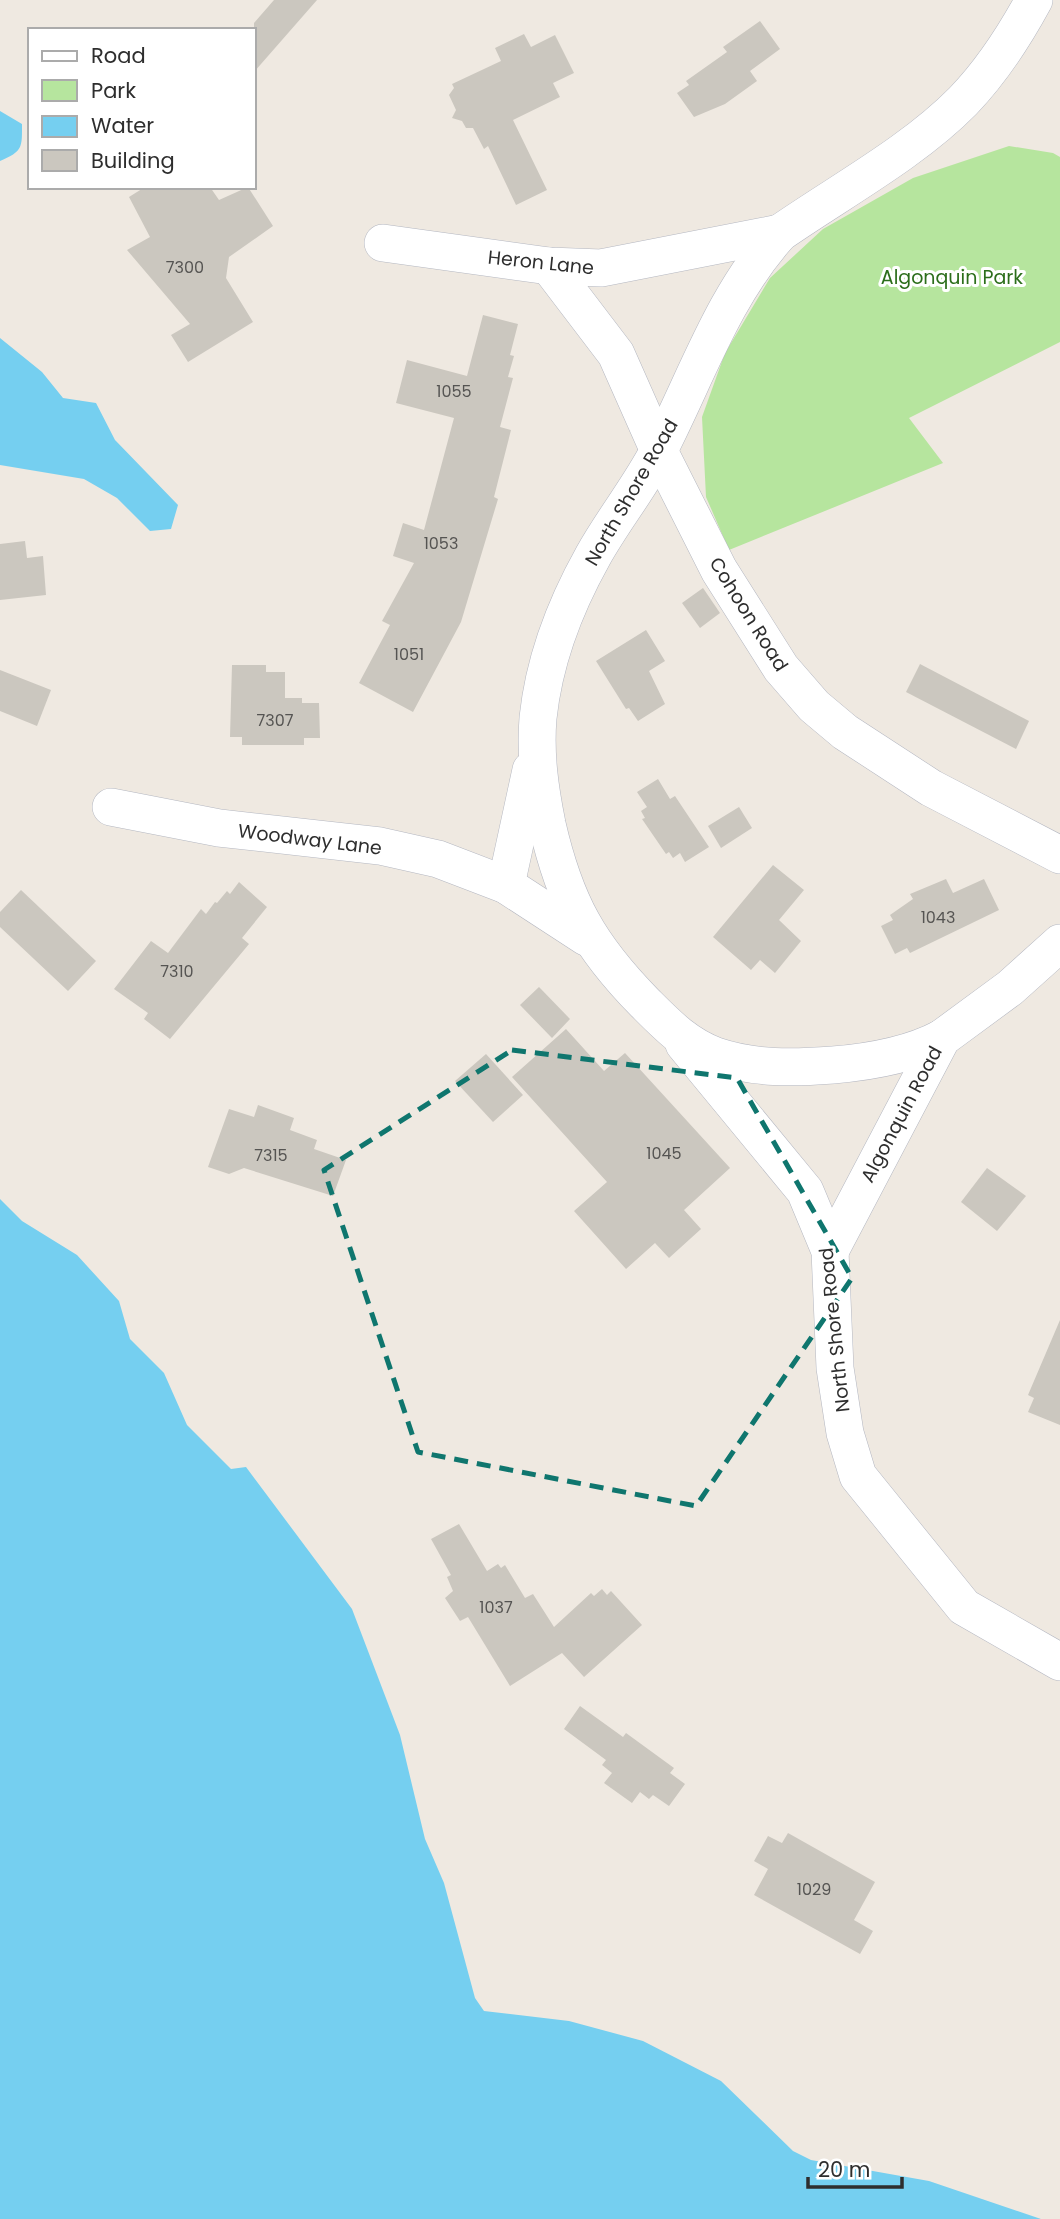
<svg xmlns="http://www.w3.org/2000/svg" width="1060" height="2219" viewBox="0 0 1060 2219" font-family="Poppins,sans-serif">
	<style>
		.green { fill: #b6e59e }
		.water { fill: #75cff0 }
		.building { fill: #cbc7bf }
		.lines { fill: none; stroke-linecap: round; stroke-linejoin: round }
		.minor-casing { stroke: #b4b7c1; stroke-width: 38 }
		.minor { stroke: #fff; stroke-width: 37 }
		.marked { fill: none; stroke: #0f766e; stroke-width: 5; stroke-dasharray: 14 9; stroke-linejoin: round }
		.labels { text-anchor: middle; stroke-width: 6; stroke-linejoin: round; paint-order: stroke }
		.number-label { font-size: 16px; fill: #555452 }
		.street-label { font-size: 19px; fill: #2e2e2e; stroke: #fff }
		.park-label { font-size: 19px; fill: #2c6e1b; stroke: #fff }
	</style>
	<rect width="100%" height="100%" fill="#efe9e1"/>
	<!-- green -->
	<polygon class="green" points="1009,146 1053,153 1060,157 1060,342 909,418 943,463 729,550 706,497 702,417 725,353 770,278 823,229 913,178"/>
	<!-- water -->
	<g class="water">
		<path d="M0,111l22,13c0,24 1,27 -22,37z"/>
		<polygon points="0,338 42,372 63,398 96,403 115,440 178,505 171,529 150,531 117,498 84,479 0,465"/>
		<polygon points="0,1199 22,1221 77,1255 119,1301 130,1339 164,1373 187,1425 231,1469 246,1467 352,1609 400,1735 425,1839 444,1883 475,1998 484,2011 569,2021 643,2041 721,2081 793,2151 811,2160 929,2181 1041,2219 0,2219"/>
	</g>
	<!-- building -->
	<g class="building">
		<polygon points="274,0 317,0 254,72 254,23"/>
		<polygon points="760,21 780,49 750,71 757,81 725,104 694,117 677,93 689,85 686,81 727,52 723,47"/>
		<polygon points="524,34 531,47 555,35 574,73 553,83 560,97 513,120 547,190 516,205 488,146 484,149 473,128 466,128 462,121 452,118 456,110 449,95 454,88 452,84 501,61 495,48"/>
		<polygon points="145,187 210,187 219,200 248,187 273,226 229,257 226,278 253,322 188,362 171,335 190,324 127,250 150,237 129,197"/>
		<polygon points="483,315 518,324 510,355 514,356 508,377 513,378 500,427 511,430 494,497 498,499 461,622 413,712 359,683 390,625 382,621 414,563 393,556 403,523 424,530 454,418 396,403 407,360 467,376"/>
		<polygon points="25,541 27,558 43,556 46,595 0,600 0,544"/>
		<polygon points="703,588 720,613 700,628 682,603"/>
		<polygon points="646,630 665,661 649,671 665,704 638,721 629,708 626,709 596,661"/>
		<polygon points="920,664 1029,721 1016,749 906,692"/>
		<polygon points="232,665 266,665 266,672 285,672 285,698 302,698 302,703 319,703 320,738 304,738 304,745 242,745 242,737 230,737"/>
		<polygon points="0,670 51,690 37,726 0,711"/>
		<polygon points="658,779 670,799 675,796 709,847 685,862 680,853 673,858 669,852 666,854 642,819 645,818 641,811 647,807 637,792"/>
		<polygon points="739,807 752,828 721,848 708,826"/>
		<polygon points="773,865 804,890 779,920 801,941 775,973 760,960 751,970 713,937"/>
		<polygon points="946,879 953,893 984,879 999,910 910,953 907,948 895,954 881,926 893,920 890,915 913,899 910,894"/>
		<polygon points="239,882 267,907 242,938 249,944 170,1039 144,1019 148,1013 114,989 151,941 168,953 201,909 206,914 215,902 217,903 227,891 230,894"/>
		<polygon points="21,890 96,961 68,991 0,927 0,912"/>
		<polygon points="539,987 570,1019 552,1038 520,1005"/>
		<polygon points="566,1029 604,1071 625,1053 730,1168 684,1210 701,1229 669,1258 655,1243 626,1269 574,1211 607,1182 512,1077"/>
		<polygon points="486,1054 523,1095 493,1122 455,1081"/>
		<polygon points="258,1105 294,1118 290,1130 317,1140 314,1149 346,1160 333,1196 244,1168 229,1174 208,1167 229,1109 254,1117"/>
		<polygon points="987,1168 1026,1196 997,1231 961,1202"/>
		<polygon points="1060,1320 1060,1425 1028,1412 1034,1398 1028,1395"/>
		<polygon points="459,1524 487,1571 498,1564 501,1568 505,1565 525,1598 533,1594 554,1627 591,1593 594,1596 602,1589 607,1595 611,1591 642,1625 584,1677 562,1653 510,1686 468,1617 460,1621 445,1598 453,1591 447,1577 451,1575 431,1539"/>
		<polygon points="580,1706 623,1737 626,1733 674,1768 670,1773 685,1784 669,1806 653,1795 649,1799 640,1792 632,1803 604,1783 612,1773 602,1765 606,1760 564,1729"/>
		<polygon points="788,1833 875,1882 854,1920 873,1931 860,1954 754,1895 768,1869 754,1861 768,1836 782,1843"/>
	</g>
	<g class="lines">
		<!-- minor casing -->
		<g class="minor-casing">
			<g id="minor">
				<polyline points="383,243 549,266 601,268 780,233"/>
				<polyline points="549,266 616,354 659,451 719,570 781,668 814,706 845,732 931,788 1060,855"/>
				<polyline points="111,807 219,828 380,846 438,859 506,885 586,937"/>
				<polyline points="506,885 531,770"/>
				<path d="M942,1038c-32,17 -73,24 -109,27 -40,3 -78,4 -117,-9 -30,-11 -49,-31 -71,-53 -56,-57 -80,-100 -98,-179 -7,-35 -12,-69 -9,-106 6,-57 27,-112 55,-162 20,-36 47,-69 66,-106 38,-74 64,-154 121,-217 59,-41 133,-81 183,-132 28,-29 52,-66 71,-101"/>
				<polyline points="684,1044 805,1191 830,1251 835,1368 845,1433 858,1476 964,1607 1060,1662"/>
				<polyline points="830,1251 942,1038 1010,988 1060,943"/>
			</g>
		</g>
		<!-- minor -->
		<use href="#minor" class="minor"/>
	</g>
	<!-- marked area -->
	<path class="marked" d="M512,1050l225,28 115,200 -156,228 -278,-54 -94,-282z"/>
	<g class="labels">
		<!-- number labels -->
		<g class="number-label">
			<text x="185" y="273">7300</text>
			<text x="454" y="397">1055</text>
			<text x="441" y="549">1053</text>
			<text x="409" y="660">1051</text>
			<text x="275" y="726">7307</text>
			<text x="938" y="923">1043</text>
			<text x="177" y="977">7310</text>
			<text x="664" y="1159">1045</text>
			<text x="271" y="1161">7315</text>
			<text x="496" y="1613">1037</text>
			<text x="814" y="1895">1029</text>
		</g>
		<!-- street labels -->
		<g class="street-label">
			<text transform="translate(541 262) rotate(6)" y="7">Heron Lane</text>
			<text transform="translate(631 492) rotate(-60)" y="7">North Shore Road</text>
			<text transform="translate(749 614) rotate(58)" y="7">Cohoon Road</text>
			<text transform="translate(310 839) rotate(7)" y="7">Woodway Lane</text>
			<text transform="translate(901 1114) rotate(-62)" y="7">Algonquin Road</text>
			<text transform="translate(834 1330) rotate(-96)" y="7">North Shore Road</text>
		</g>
		<!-- park labels -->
		<g class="park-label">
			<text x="952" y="284">Algonquin Park</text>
		</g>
	</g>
	<!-- legend -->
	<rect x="28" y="28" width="228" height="161" fill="#ffffff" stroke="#ababab" stroke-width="2"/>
	<rect x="42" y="51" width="35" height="10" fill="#ffffff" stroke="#ababab" stroke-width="2"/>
	<text x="91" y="63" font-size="21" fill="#2e2e2e">Road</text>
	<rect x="42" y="80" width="35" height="21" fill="#b6e59e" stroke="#ababab" stroke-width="2"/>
	<text x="91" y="98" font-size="21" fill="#2e2e2e">Park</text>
	<rect x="42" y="116" width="35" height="21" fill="#75cff0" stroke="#ababab" stroke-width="2"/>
	<text x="91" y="133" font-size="21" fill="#2e2e2e">Water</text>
	<rect x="42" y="150" width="35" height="21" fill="#cbc7bf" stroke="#ababab" stroke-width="2"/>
	<text x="91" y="168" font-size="21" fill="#2e2e2e">Building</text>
	<!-- scale -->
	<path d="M808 2177v10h94v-10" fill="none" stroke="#2e2e2e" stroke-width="3.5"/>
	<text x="818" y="2177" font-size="21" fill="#2e2e2e" stroke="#ffffff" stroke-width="5" paint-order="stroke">20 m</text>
</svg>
